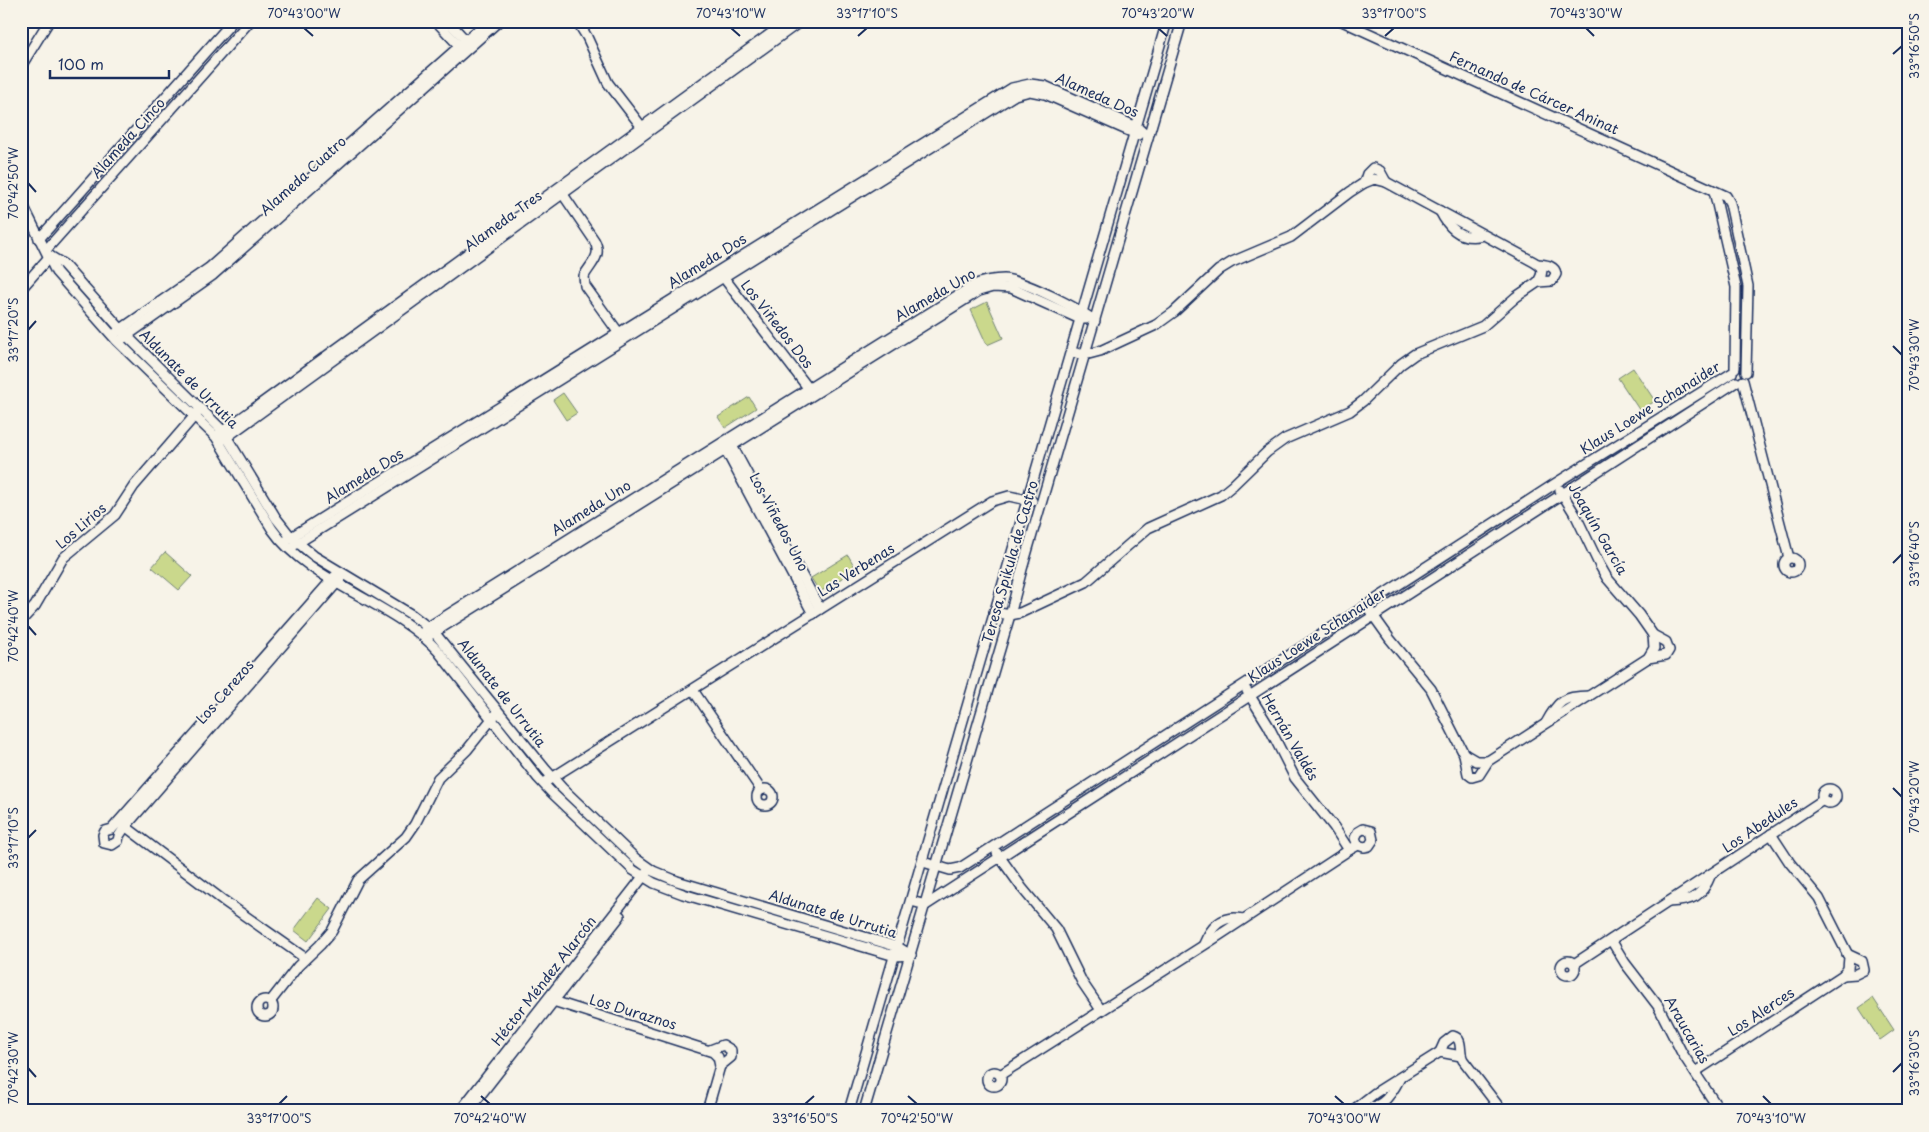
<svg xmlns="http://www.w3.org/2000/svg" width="1929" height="1132" viewBox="0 0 1929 1132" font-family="'Playpen Sans',sans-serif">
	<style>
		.green { fill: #cad88c; stroke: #728475 }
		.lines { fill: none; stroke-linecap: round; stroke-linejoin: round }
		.minor-casing { stroke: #1b2f5e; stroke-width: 12 }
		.minor { stroke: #f7f3e8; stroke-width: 9 }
		.ticks { fill: none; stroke: #1b2f5e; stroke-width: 2 }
		.labels { text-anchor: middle; stroke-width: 4; stroke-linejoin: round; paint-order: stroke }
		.street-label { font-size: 14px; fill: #1b2f5e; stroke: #f7f3e8 }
		.neatline { fill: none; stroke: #1b2f5e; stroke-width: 2 }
		.ticks-label { font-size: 12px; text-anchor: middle; fill: #1b2f5e }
	</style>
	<rect width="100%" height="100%" fill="#f7f3e8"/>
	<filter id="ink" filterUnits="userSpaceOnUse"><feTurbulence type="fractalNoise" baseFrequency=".02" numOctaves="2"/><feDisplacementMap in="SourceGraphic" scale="10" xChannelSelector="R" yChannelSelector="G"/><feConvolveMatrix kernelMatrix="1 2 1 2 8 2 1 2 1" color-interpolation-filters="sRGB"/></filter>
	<g filter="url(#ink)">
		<!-- green -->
		<g class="green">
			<polygon points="987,302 1003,338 987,345 971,310"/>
			<polygon points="1633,368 1655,401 1640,411 1618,378"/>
			<polygon points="563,393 577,413 566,420 553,400"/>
			<polygon points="749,397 756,408 725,428 718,417"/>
			<polygon points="165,552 192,576 179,590 152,567"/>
			<polygon points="848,555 856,569 820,592 811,578"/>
			<polygon points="318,898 332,909 308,941 294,930"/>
			<polygon points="1873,998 1894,1030 1880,1040 1859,1008"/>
		</g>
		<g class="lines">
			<!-- minor casing -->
			<g class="minor-casing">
				<g id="minor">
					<polyline points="436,21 463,50"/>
					<polyline points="448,21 469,44"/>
					<polyline points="577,21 587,37 608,83 645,131"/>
					<polyline points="1342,21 1726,196 1730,203 1748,286 1746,372"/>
					<polyline points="21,66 49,21"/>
					<polyline points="1364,183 1367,174 1373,168 1380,171 1386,182"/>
					<path d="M560,190l34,50c9,16 -3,23 -10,36l1,10 36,50"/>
					<polyline points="1714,191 1736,287 1735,368"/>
					<path d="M21,201l35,71 61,69 99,96 56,92c38,55 121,72 166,122l100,127 13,14 82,78 21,13 29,11 212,62 16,-1"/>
					<path d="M1440,211c9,18 22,30 43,24"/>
					<polyline points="39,239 233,21"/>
					<polyline points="46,250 250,21"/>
					<polyline points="50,256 63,264 127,336 223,431 276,518 291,537 314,556 412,615 434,632 546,770 562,788 636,859 653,871 677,881 898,947 911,955"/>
					<polyline points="721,274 812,393"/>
					<path d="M1538,282l14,-1 4,-7c-1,-9 -11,-9 -18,-10"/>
					<polyline points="21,289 50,256"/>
					<polyline points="117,332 209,268 488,21"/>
					<polyline points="122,339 213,275 499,21"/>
					<polyline points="1743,381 1789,558"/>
					<polyline points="219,434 788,21"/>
					<polyline points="224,439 801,21"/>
					<polyline points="730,442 820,609"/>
					<polyline points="724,447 813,614"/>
					<polyline points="1560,490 1576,516 1599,564 1607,578 1639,615 1653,635 1666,642 1669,650 1666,655 1648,658"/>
					<polyline points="288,539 1012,88 1030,84 1045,86 1137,127 1148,137"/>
					<polyline points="293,546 1015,95 1030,91 1045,94 1138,135"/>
					<circle cx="1791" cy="565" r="7"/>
					<polyline points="335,576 119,821 112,829 105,831 103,835 104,843 112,845 118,841 119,836 125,827 341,578"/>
					<polyline points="1370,611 1390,639 1431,689 1464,754 1468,774 1472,777 1479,775 1488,761 1648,658 1654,648 1653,635"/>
					<polyline points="994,612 1010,615 1020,613 1086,582 1148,528 1221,495 1233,485 1267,452 1285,439 1350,411 1363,401 1401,364 1415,354 1483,326 1516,297 1538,282 1541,276 1542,270 1540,266 1534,262 1386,182 1374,179 1364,183 1350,192 1291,237 1232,262 1219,270 1174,312 1156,325 1100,351 1085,355 1071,352"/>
					<polyline points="21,621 35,606 63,558 115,515 134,486 198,412"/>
					<path d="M425,629l549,-344c10,-4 20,-6 30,-6 21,2 74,29 91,42"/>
					<polyline points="430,635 979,291 993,287 1011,288 1080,319 1086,319"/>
					<polyline points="693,690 761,790"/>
					<polyline points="1247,691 1268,725 1295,778 1334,827 1349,850"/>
					<path d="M1546,723c12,-22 17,-27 43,-27"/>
					<polyline points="1464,754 1476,761 1488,761"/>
					<polyline points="547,781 992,501 1009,496 1032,501"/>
					<circle cx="1829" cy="796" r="7"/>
					<circle cx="765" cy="797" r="8"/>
					<polyline points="121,823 224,901 305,958"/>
					<polyline points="997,853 1022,888 1056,929 1082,982 1101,1010"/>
					<polyline points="923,862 950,870 960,868 1556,483 1732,373"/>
					<polyline points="911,901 926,905 1736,382"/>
					<path d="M1668,902c25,-1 34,-5 43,-28"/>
					<polyline points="1611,940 1625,963 1658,1006 1682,1053 1720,1111"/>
					<path d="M1204,944c7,-17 18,-30 39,-25"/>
					<circle cx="1568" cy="968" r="7"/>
					<polyline points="1574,964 1823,800"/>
					<polyline points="1843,975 1856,974 1864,970 1862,961 1847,954"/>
					<circle cx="265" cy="1008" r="8"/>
					<polyline points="550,1000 713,1052 718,1057 720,1066 707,1111"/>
					<polyline points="270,1002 298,966 320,945 332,931 358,880 406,837 415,824 438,778 467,750 495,715"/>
					<polyline points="710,1050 723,1045 731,1050 731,1057 720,1066"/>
					<path d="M1440,1052l4,-9 9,-7c11,3 5,15 10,24l39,51"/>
					<circle cx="994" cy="1079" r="7"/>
					<polyline points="1695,1072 1843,975 1848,969 1849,957 1819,898 1790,863 1771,834"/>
					<polyline points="1000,1075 1209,942 1349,850 1358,845 1364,847 1369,846 1373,840 1371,831 1363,829 1358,832 1355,838 1358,845"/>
					<path d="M1353,1110c27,0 35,-9 47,-32"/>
					<polyline points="460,1111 646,873"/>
					<polyline points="468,1111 620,916"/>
					<polyline points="849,1111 1167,21"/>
					<polyline points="864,1111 1010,615 1022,569 1182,21"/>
					<polyline points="1352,1111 1375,1093 1440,1052 1461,1056"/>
				</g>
			</g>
			<!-- minor -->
			<use href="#minor" class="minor"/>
		</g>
	</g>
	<!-- ticks -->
	<path class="ticks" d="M304,28l9,8M731,28l9,8M1158,28l9,8M1586,28l8,8M858,36l9,-8M1385,36l9,-8M1893,54l9,-8M28,183l8,9M28,330l8,-9M1893,346l9,9M1893,563l9,-9M28,626l8,9M1893,788l9,9M28,838l8,-8M28,1068l8,9M1893,1072l9,-9M481,1096l9,8M908,1096l9,8M1335,1096l9,8M1763,1096l8,8M279,1104l8,-8M805,1104l9,-8"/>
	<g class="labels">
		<!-- street labels -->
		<g class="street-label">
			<text transform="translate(1534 93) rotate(24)" y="5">Fernando de Cárcer Aninat</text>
			<text transform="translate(1097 95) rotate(24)" y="5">Alameda Dos</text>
			<text transform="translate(128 138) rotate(-48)" y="5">Alameda Cinco</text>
			<text transform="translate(303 176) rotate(-42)" y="5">Alameda Cuatro</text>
			<text transform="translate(503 221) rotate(-36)" y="5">Alameda Tres</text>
			<text transform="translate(707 261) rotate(-32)" y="5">Alameda Dos</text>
			<text transform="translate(935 295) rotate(-30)" y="5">Alameda Uno</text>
			<text transform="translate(777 324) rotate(52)" y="5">Los Viñedos Dos</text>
			<text transform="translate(189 379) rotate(45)" y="5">Aldunate de Urrutia</text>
			<text transform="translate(1650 408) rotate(-32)" y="5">Klaus Loewe Schanaider</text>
			<text transform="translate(364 476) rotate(-32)" y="5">Alameda Dos</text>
			<text transform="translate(591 508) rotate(-32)" y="5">Alameda Uno</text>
			<text transform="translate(779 522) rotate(62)" y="5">Los Viñedos Uno</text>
			<text transform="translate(81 526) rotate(-41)" y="5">Los Lirios</text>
			<text transform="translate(1598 529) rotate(60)" y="5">Joaquín García</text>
			<text transform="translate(1010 562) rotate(-74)" y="5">Teresa Spikula de Castro</text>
			<text transform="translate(856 570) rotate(-32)" y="5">Las Verbenas</text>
			<text transform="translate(1317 635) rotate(-33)" y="5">Klaus Loewe Schanaider</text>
			<text transform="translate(225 692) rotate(-49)" y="5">Los Cerezos</text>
			<text transform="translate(502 693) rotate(52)" y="5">Aldunate de Urrutia</text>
			<text transform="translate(1290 737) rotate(60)" y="5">Hernán Valdés</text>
			<text transform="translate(1760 825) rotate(-34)" y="5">Los Abedules</text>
			<text transform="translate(833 914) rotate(17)" y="5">Aldunate de Urrutia</text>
			<text transform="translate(544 981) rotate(-52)" y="5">Héctor Méndez Alarcón</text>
			<text transform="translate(633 1012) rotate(17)" y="5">Los Duraznos</text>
			<text transform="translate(1761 1012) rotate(-33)" y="5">Los Alerces</text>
			<text transform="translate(1687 1030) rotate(60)" y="5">Araucarias</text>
		</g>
	</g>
	<!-- margin -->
	<rect width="1929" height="1132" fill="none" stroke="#f7f3e8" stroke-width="55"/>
	<!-- scale -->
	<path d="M50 70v8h119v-8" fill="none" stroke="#1b2f5e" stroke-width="2.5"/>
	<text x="58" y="70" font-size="15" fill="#1b2f5e" stroke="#f7f3e8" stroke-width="4" paint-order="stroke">100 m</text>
	<rect x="28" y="28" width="1874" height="1076" class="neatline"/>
	<g class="ticks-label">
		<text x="304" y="18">70°43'00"W</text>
		<text x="731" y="18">70°43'10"W</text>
		<text x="867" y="18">33°17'10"S</text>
		<text x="1158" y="18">70°43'20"W</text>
		<text x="1394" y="18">33°17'00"S</text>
		<text x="1586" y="18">70°43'30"W</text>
		<text transform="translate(1915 46) rotate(-90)" y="4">33°16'50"S</text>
		<text transform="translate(14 183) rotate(-90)" y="4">70°42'50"W</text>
		<text transform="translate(14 330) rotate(-90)" y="4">33°17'20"S</text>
		<text transform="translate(1915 355) rotate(-90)" y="4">70°43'30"W</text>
		<text transform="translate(1915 554) rotate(-90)" y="4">33°16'40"S</text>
		<text transform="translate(14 626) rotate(-90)" y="4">70°42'40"W</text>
		<text transform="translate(1915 797) rotate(-90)" y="4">70°43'20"W</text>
		<text transform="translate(14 838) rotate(-90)" y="4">33°17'10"S</text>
		<text transform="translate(1915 1063) rotate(-90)" y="4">33°16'30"S</text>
		<text transform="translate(14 1068) rotate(-90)" y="4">70°42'30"W</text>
		<text x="279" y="1123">33°17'00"S</text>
		<text x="490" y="1123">70°42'40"W</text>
		<text x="805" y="1123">33°16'50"S</text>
		<text x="917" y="1123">70°42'50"W</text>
		<text x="1344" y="1123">70°43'00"W</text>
		<text x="1771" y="1123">70°43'10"W</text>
	</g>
</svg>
